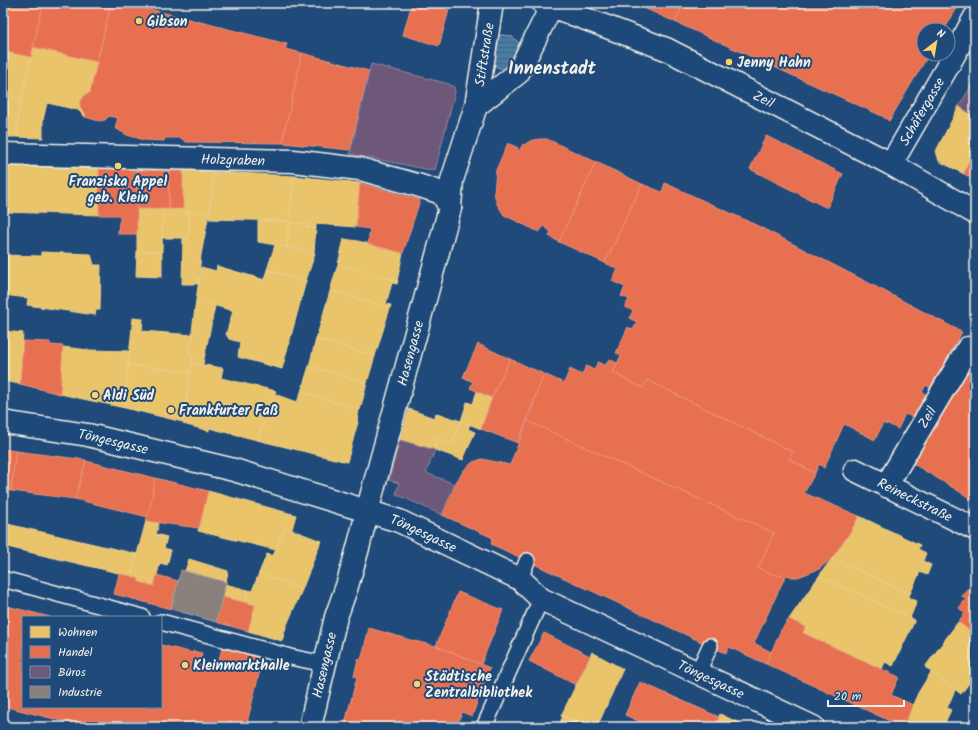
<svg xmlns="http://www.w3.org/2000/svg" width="978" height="730" viewBox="0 0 978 730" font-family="Kalam,sans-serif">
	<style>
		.water { fill: url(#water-rules); stroke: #8caabf }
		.homes { fill: #e9c46a; stroke: #ecd290 }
		.shops { fill: #e76f51; stroke: #eb967e }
		.offices { fill: #6d597a; stroke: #96879b }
		.industry { fill: #8a817c; stroke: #aaa39c }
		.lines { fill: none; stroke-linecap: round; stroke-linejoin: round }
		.service-casing { stroke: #f4f1e8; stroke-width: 18 }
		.pedestrian-casing { stroke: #f4f1e8; stroke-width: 25 }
		.minor-casing { stroke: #f4f1e8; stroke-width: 25 }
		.service { stroke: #1f4a7a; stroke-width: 15 }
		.pedestrian { stroke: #1f4a7a; stroke-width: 22 }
		.minor { stroke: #1f4a7a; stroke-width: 22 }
		.poi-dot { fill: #ffd166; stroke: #1f4a7a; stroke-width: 1.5 }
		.labels { text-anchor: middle; stroke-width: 4; stroke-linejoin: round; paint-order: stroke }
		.poi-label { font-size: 14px; font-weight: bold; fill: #f4f1e8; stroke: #1f4a7a; text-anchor: start }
		.street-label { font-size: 14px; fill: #f4f1e8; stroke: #1f4a7a }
		.district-label { font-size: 18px; font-weight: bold; fill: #f4f1e8; stroke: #1f4a7a }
	</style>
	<defs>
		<pattern id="water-rules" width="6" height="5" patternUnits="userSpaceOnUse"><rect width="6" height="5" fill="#477ba4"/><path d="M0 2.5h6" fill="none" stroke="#48647a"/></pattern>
	</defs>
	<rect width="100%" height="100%" fill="#1f4a7a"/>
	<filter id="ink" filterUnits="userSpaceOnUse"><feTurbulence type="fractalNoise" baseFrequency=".025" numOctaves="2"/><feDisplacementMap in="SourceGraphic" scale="8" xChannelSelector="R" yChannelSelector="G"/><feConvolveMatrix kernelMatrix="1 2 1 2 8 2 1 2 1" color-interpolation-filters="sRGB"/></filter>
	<g filter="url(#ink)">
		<!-- water -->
		<path class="water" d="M501,35c11,0 15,3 20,12l-9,21c-10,2 -15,1 -22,-7l4,-23z"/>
		<!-- homes -->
		<g class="homes">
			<polygon points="33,47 97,62 90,93 85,95 80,102 80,108 86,114 85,117 78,110 47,103 43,120 43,138 17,137 18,114"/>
			<polygon points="3,51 31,57 21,99 3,95"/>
			<polygon points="975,78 975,91 970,88"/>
			<polygon points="3,95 21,99 18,114 17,137 3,137"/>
			<polygon points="959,106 975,117 975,146 964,174 939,161 936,151"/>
			<polygon points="3,166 99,169 99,215 3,212"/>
			<polygon points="183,171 214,172 209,213 183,212"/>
			<polygon points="214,172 294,176 290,221 209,219"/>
			<polygon points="294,176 360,183 356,227 316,224 316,228 307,228 307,224 289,223"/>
			<polygon points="137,209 163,209 162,252 137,251"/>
			<polygon points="163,209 183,209 183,212 189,212 189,219 190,219 188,238 162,238"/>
			<polygon points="189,212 209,213 201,255 198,284 182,284 183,238 188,238 190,219 189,219"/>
			<polygon points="258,221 290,221 287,247 258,242"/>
			<polygon points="289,223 307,224 307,228 316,228 314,252 287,247"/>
			<polygon points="344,239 358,241 403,253 397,281 338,264"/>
			<polygon points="275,245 315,253 306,281 268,270 265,280 264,279"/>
			<polygon points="137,251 162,252 162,277 136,276"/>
			<polygon points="41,252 91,254 94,265 101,265 100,310 96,310 95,315 27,305 28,298 3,295 3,255 41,256"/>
			<polygon points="338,264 398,281 397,284 392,283 386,304 391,305 390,308 330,291"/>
			<polygon points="217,266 265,280 268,270 306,281 282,369 238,357 240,342 229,339 226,334 233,311 196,300 201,267 216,271"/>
			<polygon points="330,291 390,308 375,356 316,339"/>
			<polygon points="196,300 215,306 203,364 192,363 193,356 189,355"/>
			<polygon points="133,318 143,319 142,331 193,335 189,355 193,356 190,372 128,365"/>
			<polygon points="3,331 23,333 20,384 3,381"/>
			<polygon points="316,339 375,356 367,383 309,366"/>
			<polygon points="63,347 89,350 129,351 125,408 60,394"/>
			<polygon points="192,363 223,368 221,378 276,391 257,440 209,428 209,431 183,424"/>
			<polygon points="128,365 190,372 183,422 125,408"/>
			<polygon points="309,366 367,383 360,410 301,392"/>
			<polygon points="477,391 492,398 481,429 461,421 467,402 473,404"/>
			<polygon points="301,392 359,410 357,421 358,422 347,462 257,440 274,394 297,402"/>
			<polygon points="409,409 434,418 436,413 461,421 452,444 436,438 435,450 400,440"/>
			<polygon points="461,421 470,424 468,429 475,432 463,460 435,450 436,438 452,444"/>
			<polygon points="208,491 296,515 292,529 285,527 276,550 198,531"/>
			<polygon points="859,516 920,545 918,549 926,553 923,561 931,565 927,575 920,572 910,594 832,558 851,531"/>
			<polygon points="146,521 159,523 156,534 167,537 164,548 171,550 167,565 160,563 154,586 139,582 139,579 131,576"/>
			<polygon points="3,523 137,554 131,576 3,546"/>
			<polygon points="285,527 321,541 302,590 259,573 267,554 273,556"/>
			<polygon points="832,558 910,594 908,597 917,601 910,618 819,576"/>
			<polygon points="189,559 228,571 226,582 185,571"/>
			<polygon points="259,573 302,590 286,627 282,641 248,631 255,605 245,603 248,590 252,591"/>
			<polygon points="819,576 915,620 893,666 885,662 882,669 803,633 805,627 789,619"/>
			<polygon points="225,584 248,590 245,603 222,597"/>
			<polygon points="958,622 975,634 975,675 961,694 925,667"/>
			<polygon points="592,652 623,669 597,727 586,727 561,716"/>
			<polygon points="931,672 955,690 947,708 951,710 943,727 903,727 918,693"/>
			<polygon points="720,714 737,722 749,727 715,727"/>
			<polygon points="563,716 586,727 558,727"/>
		</g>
		<!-- shops -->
		<g class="shops">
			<polygon points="3,3 43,3 31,57 3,51"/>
			<polygon points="43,3 104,3 111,4 97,62 33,47"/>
			<polygon points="126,3 287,44 285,49 302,53 288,118 285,127 283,143 186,142 181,138 165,138 164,141 144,140 127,135 115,128 118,118 109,116 105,120 99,121 85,117 86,114 80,108 80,102 85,95 90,93 111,4 125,8"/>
			<polygon points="412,3 423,3 449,10 439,46 403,35"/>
			<polygon points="633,3 684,3 675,22"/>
			<polygon points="684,3 960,3 944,30 924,30 924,54 929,54 889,121 882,116 675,22"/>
			<polygon points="302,53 369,71 350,150 283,143 285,127 288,118"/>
			<polygon points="766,136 843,174 827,208 750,169"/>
			<polygon points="539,139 547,139 596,162 559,242 549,236 551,232 544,226 539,232 504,215 497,204 494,193 496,170 508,143 518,148 517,150 519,151 523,144 524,145 530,141"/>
			<polygon points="975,146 975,180 964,174"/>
			<polygon points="596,162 642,184 605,263 559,242"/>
			<polygon points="99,169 137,170 137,234 118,234 119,222 120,221 120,215 99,215"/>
			<polygon points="137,170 169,171 169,209 137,209"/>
			<rect x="169" y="171" width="14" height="38"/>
			<polygon points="360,183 420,200 403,253 368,244 370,229 356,227"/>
			<polygon points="665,183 754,224 865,281 962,332 930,388 926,385 922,392 928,396 915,418 905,414 898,429 886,423 886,425 883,423 875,440 844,424 824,468 819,464 815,473 789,459 793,452 647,380 643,388 613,373 621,355 616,353 628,327 633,330 637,322 629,318 633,311 625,307 629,299 621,296 625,287 612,281 618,269 605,263 642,184 662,192"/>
			<polygon points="23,341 50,342 50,345 63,346 60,394 20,384"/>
			<polygon points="478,344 510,359 492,398 470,388 473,382 463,377"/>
			<polygon points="975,358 975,501 912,463"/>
			<polygon points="510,359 544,374 518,443 481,429 492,398"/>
			<polygon points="609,359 617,363 613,373 643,388 647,380 793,452 789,459 815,473 804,493 859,516 851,531 832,558 819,569 798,577 792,577 787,575 785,577 769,573 758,568 774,533 527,421 536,397 535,397 544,374 564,383 570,369 582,375 586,366 594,370 598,362 605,366"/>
			<polygon points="527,421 774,533 758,568 769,573 785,577 754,643 771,652 766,664 729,647 726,653 710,646 491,544 493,538 442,515 455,484 464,470 473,462 482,459 510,465"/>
			<polygon points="3,449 16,451 11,491 3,490"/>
			<polygon points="16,451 86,460 75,499 11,491"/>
			<polygon points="86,461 155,478 150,509 148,517 75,499"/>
			<polygon points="155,478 208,491 199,528 146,521 150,509"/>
			<polygon points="119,574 131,576 139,579 139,582 154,586 157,575 178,581 171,609 114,594"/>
			<polygon points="975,586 975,634 958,622 965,613 959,608 966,599 962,596 968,588 971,591"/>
			<polygon points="458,592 503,610 481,664 436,646"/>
			<polygon points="222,597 255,605 248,631 216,622"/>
			<polygon points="3,605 50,617 23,617 23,707 161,707 161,645 193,653 193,651 202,653 200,663 217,667 222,648 263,658 246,727 86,727 3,706"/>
			<polygon points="789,619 805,627 803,633 899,677 891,695 913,705 903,727 766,664 781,630"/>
			<polygon points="369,628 414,641 436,646 490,668 472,716 462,712 456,727 344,727 357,677 354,676 358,659 361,660"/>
			<polygon points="544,633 590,656 576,685 529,661"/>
			<polygon points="640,682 719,717 715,727 652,727 625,715"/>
		</g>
		<!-- offices -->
		<g class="offices">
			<polygon points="371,64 449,84 454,87 455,92 435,170 431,170 350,154"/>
			<polygon points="970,88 975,91 975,117 959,106"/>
			<polygon points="400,440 435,450 426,473 455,484 442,515 396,494 399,483 389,480"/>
		</g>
		<!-- industry -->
		<polygon class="industry" points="181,570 226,582 216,622 171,609"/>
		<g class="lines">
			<!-- service casing -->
			<g class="service-casing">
				<g id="service">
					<polyline points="3,579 142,617"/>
					<polyline points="520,579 527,561"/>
					<polyline points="161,622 290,657 325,664"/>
					<polyline points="698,672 710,646"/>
					<polyline points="484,727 541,599"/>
				</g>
			</g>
			<!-- pedestrian casing -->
			<g class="pedestrian-casing">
				<g id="pedestrian">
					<path id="s1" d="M543,3l123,46 225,115 84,49"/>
					<polyline points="476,106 518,73 553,3"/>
					<path id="s2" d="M891,164l58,-100"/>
					<path id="s3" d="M450,208l2,-28 24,-74 16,-103"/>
					<path id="s4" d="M855,470l120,59"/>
					<path id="s5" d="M886,486l82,-138"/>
				</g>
			</g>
			<!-- minor casing -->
			<g class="minor-casing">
				<g id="minor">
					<polyline points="949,64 975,17"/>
					<path id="s6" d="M3,154l290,7 67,8 57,16 25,8 8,15 -78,285 -14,55 -11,38 -11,31 -26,110"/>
					<path id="s7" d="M3,422l85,13 146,35 165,51 121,58 21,20 272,128"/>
				</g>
			</g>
			<!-- service -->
			<use href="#service" class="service"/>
			<!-- pedestrian -->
			<use href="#pedestrian" class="pedestrian"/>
			<!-- minor -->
			<use href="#minor" class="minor"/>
		</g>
	</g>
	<!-- markers -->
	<g class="poi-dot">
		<circle cx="139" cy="21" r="4"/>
		<circle cx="729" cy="62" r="4"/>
		<circle cx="118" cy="166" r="4"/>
		<circle cx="95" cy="395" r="4"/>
		<circle cx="171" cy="410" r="4"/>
		<circle cx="185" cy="665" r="4"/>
		<circle cx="417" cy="684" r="4"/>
	</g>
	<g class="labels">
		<!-- poi labels -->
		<g class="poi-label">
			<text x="147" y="26">Gibson</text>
			<text x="737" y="67">Jenny Hahn</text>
			<text x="118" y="186" text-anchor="middle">Franziska Appel<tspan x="118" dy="16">geb. Klein</tspan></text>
			<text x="103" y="400">Aldi Süd</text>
			<text x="179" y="415">Frankfurter Faß</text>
			<text x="193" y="670">Kleinmarkthalle</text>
			<text x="425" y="681">Städtische<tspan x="425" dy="16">Zentralbibliothek</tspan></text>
		</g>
		<!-- street labels -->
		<g class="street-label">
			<text dy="5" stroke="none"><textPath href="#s3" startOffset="158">Stiftstraße</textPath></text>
			<text dy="5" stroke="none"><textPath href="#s1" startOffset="241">Zeil</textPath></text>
			<text dy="5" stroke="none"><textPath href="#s2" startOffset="61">Schäfergasse</textPath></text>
			<text dy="5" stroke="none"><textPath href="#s6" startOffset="230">Holzgraben</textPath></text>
			<text transform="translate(410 353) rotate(-75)" y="5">Hasengasse</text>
			<text dy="5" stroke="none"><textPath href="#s5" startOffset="80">Zeil</textPath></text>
			<text dy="5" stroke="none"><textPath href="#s7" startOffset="112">Töngesgasse</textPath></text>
			<text dy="5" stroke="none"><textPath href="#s4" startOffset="67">Reineckstraße</textPath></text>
			<text dy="5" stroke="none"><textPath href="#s7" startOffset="436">Töngesgasse</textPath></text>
			<text transform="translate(324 665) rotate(-77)" y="5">Hasengasse</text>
			<text dy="5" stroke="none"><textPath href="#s7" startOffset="760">Töngesgasse</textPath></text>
		</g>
		<!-- district labels -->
		<g class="district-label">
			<text x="552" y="74">Innenstadt</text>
		</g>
	</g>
	<!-- margin -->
	<rect width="978" height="730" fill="none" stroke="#1f4a7a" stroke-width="16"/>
	<rect x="8" y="8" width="962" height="714" fill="none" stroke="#f4f1e8" stroke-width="1.5" filter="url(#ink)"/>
	<!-- legend -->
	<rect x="22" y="616" width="140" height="92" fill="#1f4a7a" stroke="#748da6"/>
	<rect x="30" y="626" width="20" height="12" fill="#e9c46a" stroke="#748da6"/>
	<text x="58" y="636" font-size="12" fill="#f4f1e8">Wohnen</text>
	<rect x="30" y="646" width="20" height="12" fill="#e76f51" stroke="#748da6"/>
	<text x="58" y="656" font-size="12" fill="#f4f1e8">Handel</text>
	<rect x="30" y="666" width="20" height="12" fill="#6d597a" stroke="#748da6"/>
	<text x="58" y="676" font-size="12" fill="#f4f1e8">Büros</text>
	<rect x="30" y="686" width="20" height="12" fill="#8a817c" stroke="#748da6"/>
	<text x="58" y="696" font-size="12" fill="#f4f1e8">Industrie</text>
	<!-- north arrow -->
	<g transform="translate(936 42) rotate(31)"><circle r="19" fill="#1f4a7a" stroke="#748da6"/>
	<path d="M0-3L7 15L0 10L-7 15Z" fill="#ffd166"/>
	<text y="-6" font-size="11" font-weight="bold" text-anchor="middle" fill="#f4f1e8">N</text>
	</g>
	<!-- scale -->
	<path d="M828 700v6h76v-6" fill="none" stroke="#f4f1e8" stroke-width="2"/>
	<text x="834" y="700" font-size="12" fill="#f4f1e8" stroke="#1f4a7a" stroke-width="3" paint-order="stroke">20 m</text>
</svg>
